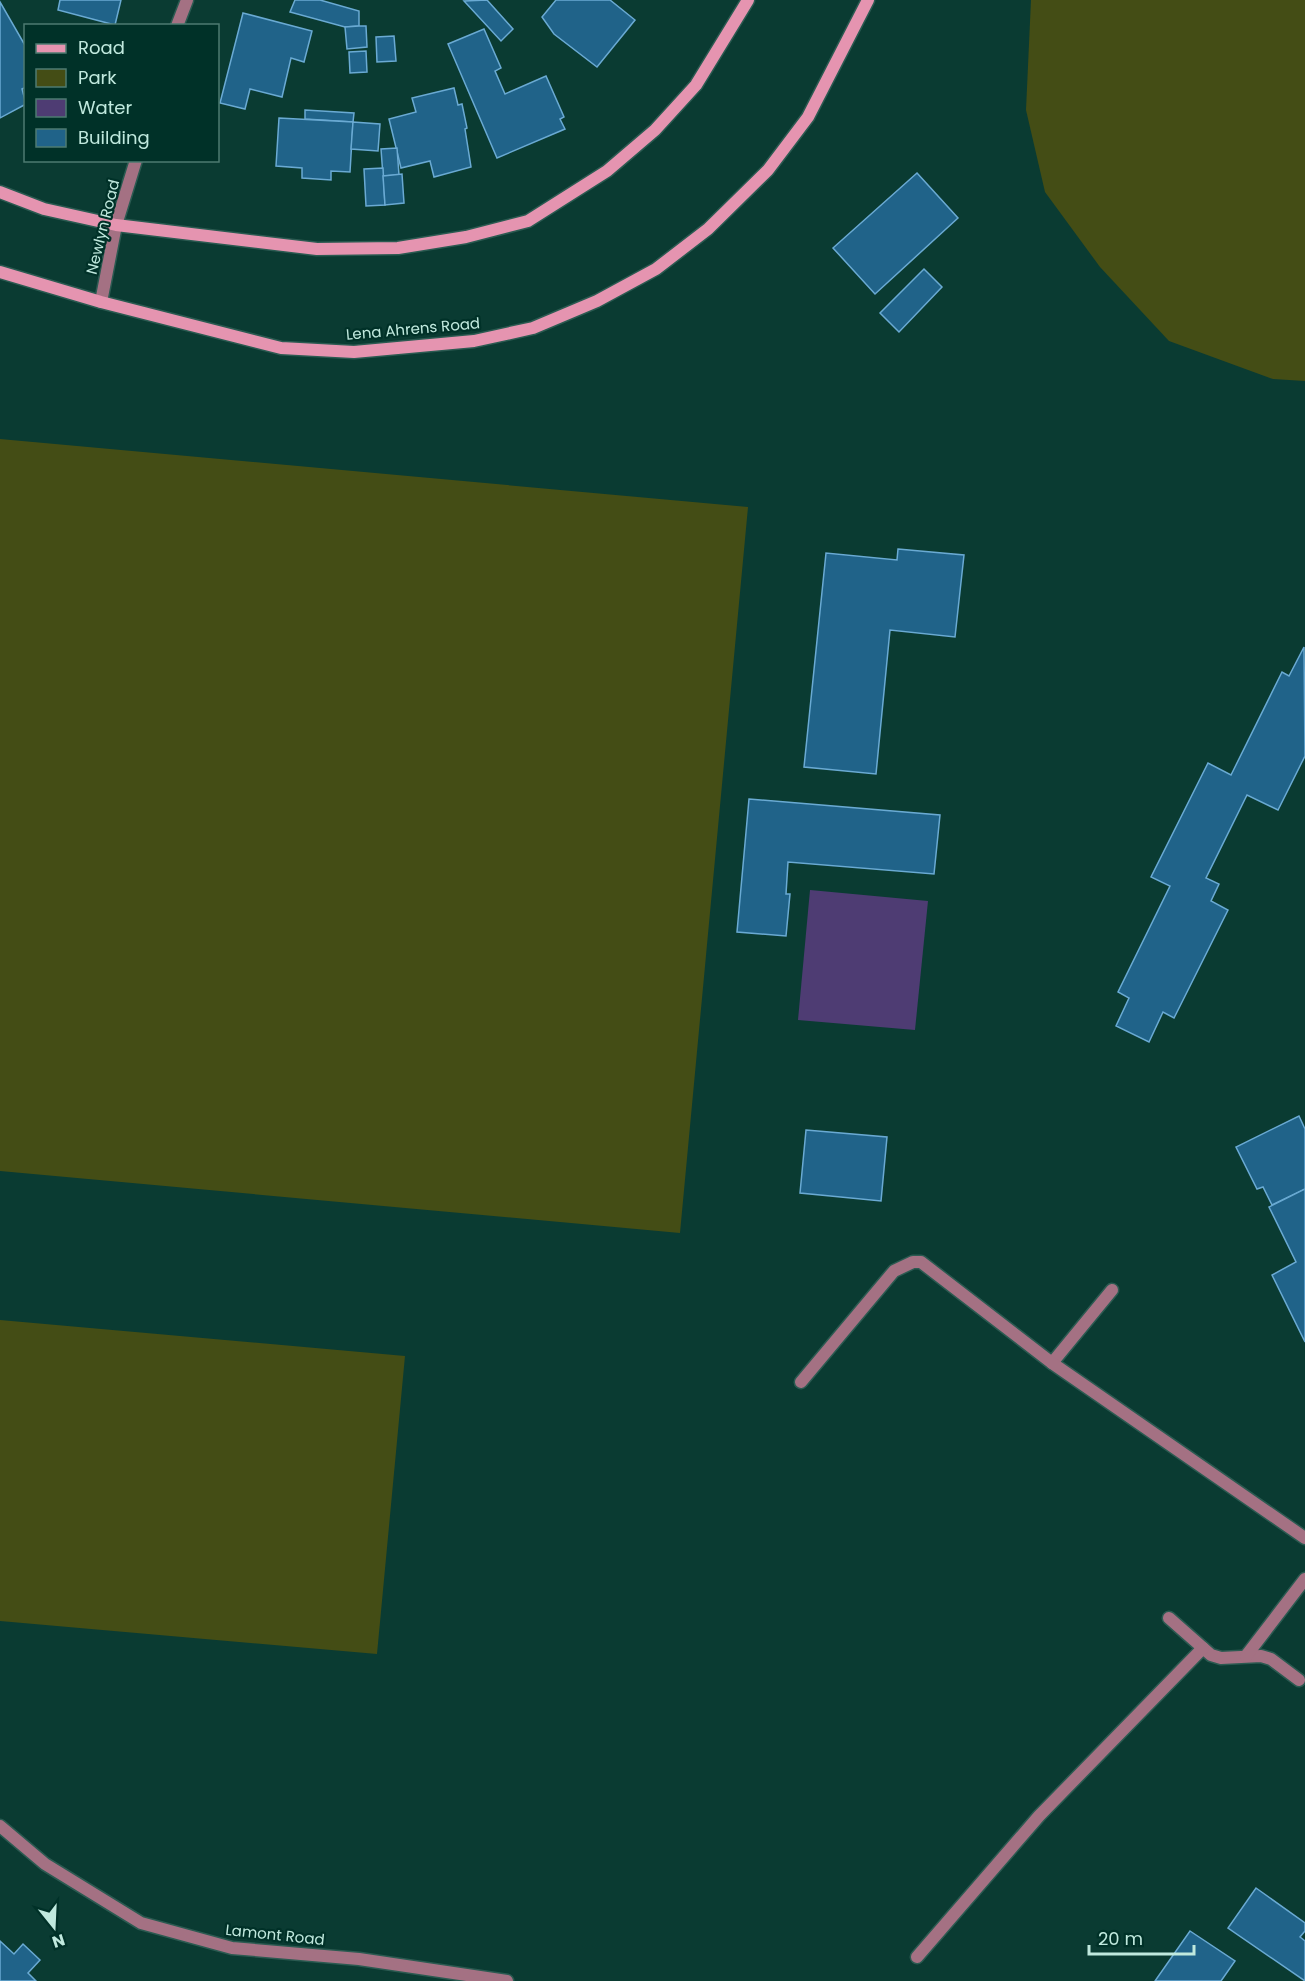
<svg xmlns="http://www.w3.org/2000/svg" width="1305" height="1981" viewBox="0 0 1305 1981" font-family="Poppins,sans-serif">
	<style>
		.green { fill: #444d15 }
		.water { fill: #4e3c73 }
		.building { fill: #206389; stroke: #6aaad3; stroke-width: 1.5 }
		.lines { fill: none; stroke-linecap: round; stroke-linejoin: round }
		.service-casing { stroke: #2b5a51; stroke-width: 15 }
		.minor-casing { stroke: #2b5a51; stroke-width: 15 }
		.secondary-casing { stroke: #2b5a51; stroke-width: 15 }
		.service { stroke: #a47183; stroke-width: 12 }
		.minor { stroke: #a47183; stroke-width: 12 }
		.secondary { stroke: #e594b0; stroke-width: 12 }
		.labels { text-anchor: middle; stroke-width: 4.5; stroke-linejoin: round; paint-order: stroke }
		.street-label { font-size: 15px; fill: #c0e9de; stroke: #003128 }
	</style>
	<rect width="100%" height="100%" fill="#0a3b32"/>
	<!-- green -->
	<g class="green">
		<polygon points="1031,0 1305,0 1305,381 1273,379 1169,341 1100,267 1045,192 1026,110"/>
		<polygon points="0,439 748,507 680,1233 0,1171"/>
		<polygon points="0,1320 405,1356 377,1654 0,1621"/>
	</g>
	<!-- water -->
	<polygon class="water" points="810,890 928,901 915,1030 798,1020"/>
	<!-- building -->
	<g class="building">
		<polygon points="60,0 121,0 115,25 58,10"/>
		<polygon points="295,0 320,0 359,11 359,26 345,27 290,12"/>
		<polygon points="487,0 513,29 501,41 464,1"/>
		<polygon points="556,0 610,0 635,20 597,67 554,34 542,17"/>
		<polygon points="0,2 26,47 26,87 22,89 26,104 0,118"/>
		<polygon points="243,13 312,31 304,62 291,58 282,97 250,89 245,109 220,103"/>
		<polygon points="359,26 366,26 367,47 347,49 345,27"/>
		<polygon points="484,29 501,68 495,71 505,94 546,76 564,117 560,119 565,129 497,158 448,44"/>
		<polygon points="394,36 396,61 377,62 376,37"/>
		<polygon points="366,51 367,72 350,73 349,52"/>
		<polygon points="454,88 458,105 462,104 467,128 465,129 471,167 434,177 430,161 401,168 389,119 416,112 412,98"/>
		<polygon points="305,110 354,113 353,122 305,119"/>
		<polygon points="279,118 353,122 350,172 331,171 331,180 302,178 302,168 276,166"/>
		<polygon points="353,122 380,124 378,151 351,149"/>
		<polygon points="397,148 399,175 383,176 381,149"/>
		<polygon points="383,168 385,205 366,206 364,169"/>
		<polygon points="917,173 958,218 875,294 833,248"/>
		<polygon points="402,174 404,203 385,205 383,176"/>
		<polygon points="924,269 942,287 899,332 880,313"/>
		<polygon points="898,549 964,555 955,637 890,630 876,774 804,767 826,553 897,560"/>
		<polygon points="1304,647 1305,756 1278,810 1247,795 1206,878 1219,884 1211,901 1228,910 1174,1018 1163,1012 1149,1042 1116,1026 1129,998 1118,992 1170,886 1151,877 1208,763 1231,775 1282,672 1289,676"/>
		<polygon points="749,799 940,815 934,874 788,862 786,894 790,894 786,936 737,932"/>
		<polygon points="1299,1116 1305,1129 1305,1189 1272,1205 1263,1187 1257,1189 1236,1147"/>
		<polygon points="806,1130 887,1137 881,1201 800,1193"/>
		<polygon points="1305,1189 1305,1342 1272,1275 1296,1262 1269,1207"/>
		<polygon points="1256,1888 1305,1923 1305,1931 1300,1937 1305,1941 1305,1981 1228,1928"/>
		<polygon points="1190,1931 1235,1961 1221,1981 1155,1981"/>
		<polygon points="0,1941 14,1954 23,1944 40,1960 28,1973 36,1981 0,1981"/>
	</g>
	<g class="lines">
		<!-- service casing -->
		<g class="service-casing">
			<g id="service">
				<polyline points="1052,1363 1112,1290"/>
				<polyline points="801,1382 894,1271 913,1262 921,1262 1052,1363 1305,1538"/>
				<polyline points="1169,1618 1211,1655 1221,1658 1261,1656 1271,1659 1299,1680"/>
				<polyline points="1246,1656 1305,1579"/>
				<polyline points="917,1957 1039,1816 1203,1648"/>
			</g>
		</g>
		<!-- minor casing -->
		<g class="minor-casing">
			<g id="minor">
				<polyline points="177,26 187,0"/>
				<polyline points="101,302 116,225 136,160"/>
				<polyline points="0,1826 45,1864 141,1923 232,1948 359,1959 507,1981"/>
			</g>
		</g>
		<!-- secondary casing -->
		<g class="secondary-casing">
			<g id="secondary">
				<polyline points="0,192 44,209 116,225 317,249 398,248 466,237 528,221 607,171 655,130 696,85 748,0"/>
				<polyline points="0,272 101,302 281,348 354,352 474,341 533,328 597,301 656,269 708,229 768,170 808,117 868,0"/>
			</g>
		</g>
		<!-- service -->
		<use href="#service" class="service"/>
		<!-- minor -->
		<use href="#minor" class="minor"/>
		<!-- secondary -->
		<use href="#secondary" class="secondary"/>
	</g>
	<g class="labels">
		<!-- street labels -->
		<g class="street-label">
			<text transform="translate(103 227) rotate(-76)" y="5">Newlyn Road</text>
			<text transform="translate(413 329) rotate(-5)" y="5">Lena Ahrens Road</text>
			<text transform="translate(275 1935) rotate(6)" y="5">Lamont Road</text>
		</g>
	</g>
	<!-- legend -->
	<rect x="24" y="24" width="195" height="138" fill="#003128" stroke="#4d7b71" stroke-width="1.5"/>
	<rect x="36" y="44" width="30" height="9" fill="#e594b0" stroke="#4d7b71" stroke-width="1.5"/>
	<text x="78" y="54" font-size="18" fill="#c0e9de">Road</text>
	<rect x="36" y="69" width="30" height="18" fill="#444d15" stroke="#4d7b71" stroke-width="1.5"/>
	<text x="78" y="84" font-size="18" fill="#c0e9de">Park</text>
	<rect x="36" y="99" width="30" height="18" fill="#4e3c73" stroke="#4d7b71" stroke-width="1.5"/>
	<text x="78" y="114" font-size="18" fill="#c0e9de">Water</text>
	<rect x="36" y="129" width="30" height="18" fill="#206389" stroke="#4d7b71" stroke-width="1.5"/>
	<text x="78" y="144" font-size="18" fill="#c0e9de">Building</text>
	<!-- north arrow -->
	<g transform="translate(54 1927) rotate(162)" stroke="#003128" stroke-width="4.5" paint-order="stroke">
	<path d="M0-4.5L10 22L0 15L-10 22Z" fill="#c0e9de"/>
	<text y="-9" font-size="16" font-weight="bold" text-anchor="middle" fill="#c0e9de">N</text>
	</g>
	<!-- scale -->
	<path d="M1089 1945v9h105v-9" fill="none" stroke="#c0e9de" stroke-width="3"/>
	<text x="1098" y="1945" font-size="18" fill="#c0e9de" stroke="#003128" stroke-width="4.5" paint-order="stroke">20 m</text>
</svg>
